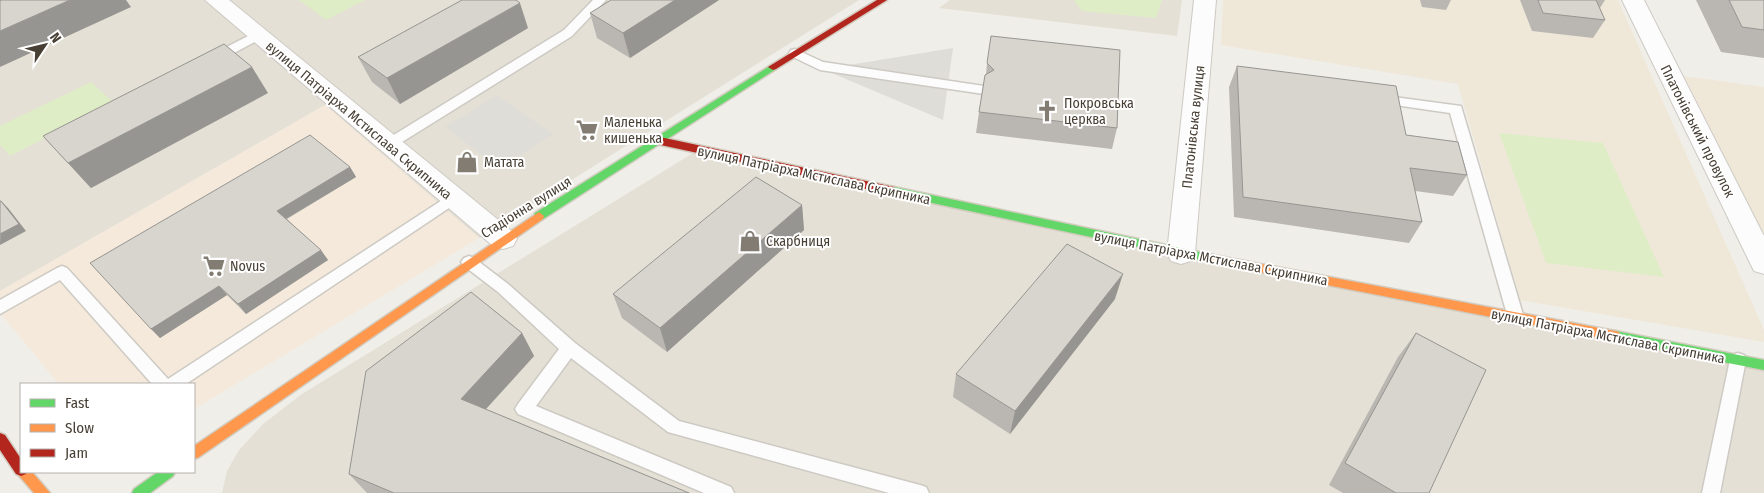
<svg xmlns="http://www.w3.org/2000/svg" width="1764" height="493" viewBox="0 0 1764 493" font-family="'Fira Sans Condensed',sans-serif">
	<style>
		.residential { fill: #e5e0d5 }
		.commercial { fill: #f4e9da }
		.education { fill: #efe8d9 }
		.green { fill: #deedc6 }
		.parking { fill: #dfddd8 }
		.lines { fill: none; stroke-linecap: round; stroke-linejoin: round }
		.lane-casing { stroke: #cdcac4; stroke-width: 3 }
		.street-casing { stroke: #cdcac4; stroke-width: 2 }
		.fast-casing { stroke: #d2ccc0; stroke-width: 3 }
		.slow-casing { stroke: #d2ccc0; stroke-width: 3 }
		.jam-casing { stroke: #d2ccc0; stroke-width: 3 }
		.lane { fill: #fdfcfc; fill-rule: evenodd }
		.street { fill: #fdfcfc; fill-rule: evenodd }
		.fast { fill: #63d668; fill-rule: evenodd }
		.slow { fill: #ff974d; fill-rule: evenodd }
		.jam { fill: #b3261e; fill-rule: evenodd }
		.wall { fill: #bab7b2 }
		.shaded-wall { fill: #979591 }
		.building { fill: #d8d5cf; stroke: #979591 }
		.labels { text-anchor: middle; stroke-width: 4; stroke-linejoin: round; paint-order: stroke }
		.poi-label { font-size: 14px; fill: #473f34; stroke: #fff; text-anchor: start }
		.street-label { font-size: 14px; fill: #473f34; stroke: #fff }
	</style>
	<rect width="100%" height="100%" fill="#f0eee8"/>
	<!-- residential -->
	<g class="residential">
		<polygon points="0,0 859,0 479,238 325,105 0,291"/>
		<polygon points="950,0 1182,0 1177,36 939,8"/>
		<polygon points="698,150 1764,369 1764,493 222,493 227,471 239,450 263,424 302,394"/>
	</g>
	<!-- commercial -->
	<polygon class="commercial" points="325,105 479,238 194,409 194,384 59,384 0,313 0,291"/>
	<!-- education -->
	<g class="education">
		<polygon points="1223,0 1618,0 1764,330 1764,342 1520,300 1458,84 1221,45"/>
		<polygon points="1684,76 1764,87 1764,236"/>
	</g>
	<!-- green -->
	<g class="green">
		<polygon points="299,0 365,0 326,20"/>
		<polygon points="1074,0 1162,0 1156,18 1082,11"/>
		<polygon points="91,82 114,103 10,156 0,145 0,126"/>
		<polygon points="1499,133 1603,143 1664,277 1546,263"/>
	</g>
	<!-- parking -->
	<g class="parking">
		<polygon points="953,48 943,120 834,74 849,65"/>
		<polygon points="497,95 553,134 500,169 445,127"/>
	</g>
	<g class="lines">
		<!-- lane casing -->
		<g class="lane-casing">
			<g id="lane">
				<polygon points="593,0 606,0 572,36 394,147 384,147 382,144 384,141 564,30"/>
				<polygon points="258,31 262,32 264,35 262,38 217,62 209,62 207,59 209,56"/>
				<polygon points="795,49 823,62 984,86 990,90 984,94 820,70 791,56 789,53 791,50"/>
				<polygon points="1379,95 1461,106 1524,318 1522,323 1516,324 1510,323 1508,318 1450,113 1374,102 1372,99 1374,96"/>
				<polygon points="453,193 458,194 460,198 458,202 186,384 152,384 60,280 0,314 0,300 57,268 62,266 67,268 168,379"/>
				<polygon points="469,256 474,258 508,284 575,343 679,421 920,485 926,487 929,493 889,493 668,432 571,358 536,406 731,487 734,493 704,493 518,414 515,409 518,404 559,349 498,292 464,266 461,262 464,258"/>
				<polygon points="1738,353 1744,355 1746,360 1720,493 1702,493 1730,360 1732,355"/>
			</g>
		</g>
		<!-- street casing -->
		<g class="street-casing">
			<g id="street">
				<polygon points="205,0 229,0 513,232 517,239 513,246 503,249 493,246"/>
				<polygon points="1194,0 1216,0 1195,253 1191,261 1181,264 1171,261 1167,253"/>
				<polygon points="1622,0 1644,0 1764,236 1764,274 1754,271 1750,263"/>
			</g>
		</g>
		<!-- fast casing -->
		<g class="fast-casing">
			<g id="fast">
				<polygon points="773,64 776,65 776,69 543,219 535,219 534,216 535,213"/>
				<polygon points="894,187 1213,255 1217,256 1219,259 1217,262 1213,263 890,194 889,191 890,188"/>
				<polygon points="1615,331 1764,360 1764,370 1615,341 1611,340 1609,336 1611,332"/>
				<polygon points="158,472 175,472 173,476 150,493 132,493 134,489"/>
			</g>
		</g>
		<!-- slow casing -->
		<g class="slow-casing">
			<g id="slow">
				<polygon points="539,212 544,216 543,219 199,457 194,459 194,446"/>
				<polygon points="1213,255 1615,331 1619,332 1621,336 1619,340 1615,341 1213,263 1209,262 1207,259 1209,256"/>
				<polygon points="21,467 21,472 32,472 50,493 34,493 16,472 18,468"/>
			</g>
		</g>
		<!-- jam casing -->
		<g class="jam-casing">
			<g id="jam">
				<polygon points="877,0 887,0 776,69 773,70 768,67"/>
				<polygon points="660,137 894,187 899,191 894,195 656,144 655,141 656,138"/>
				<polygon points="0,433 5,435 21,459 21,472 27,472 26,474 21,476 16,474 0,450"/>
			</g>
		</g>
		<!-- lane -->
		<use href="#lane" class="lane"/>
		<!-- street -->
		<use href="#street" class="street"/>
		<!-- fast -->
		<use href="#fast" class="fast"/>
		<!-- slow -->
		<use href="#slow" class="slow"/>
		<!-- jam -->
		<use href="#jam" class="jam"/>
	</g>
	<!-- wall -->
	<g class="wall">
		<polygon points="719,0 630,58 597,38 590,13"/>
		<polygon points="1420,0 1451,0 1446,10 1422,7"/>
		<polygon points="1520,0 1605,0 1600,8 1605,20 1593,38 1532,31"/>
		<polygon points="1696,0 1764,0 1764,58 1721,52"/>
		<polygon points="528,28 400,104 372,82 358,57"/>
		<polygon points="987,63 1117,128 1112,149 976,133 979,112 986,74"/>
		<polygon points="1237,66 1406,135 1467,175 1453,196 1415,191 1422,222 1409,243 1234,217 1229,87"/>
		<polygon points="268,93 91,188 43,136"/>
		<polygon points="350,167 356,177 287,219 328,260 246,314 227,295 160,338 90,263"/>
		<polygon points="802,205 804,230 667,352 622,318 613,294"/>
		<polygon points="1115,299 1010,434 953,397 956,374"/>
		<polygon points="522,333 534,356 486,409 689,493 367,493 349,474"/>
		<polygon points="1416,333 1429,493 1343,493 1329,485 1398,357"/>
	</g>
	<!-- shaded-wall -->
	<g class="shaded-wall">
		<polygon points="70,0 126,0 131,7 0,67 0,31"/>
		<polygon points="675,0 719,0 630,58 623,33"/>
		<polygon points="520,3 528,28 400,104 387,78"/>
		<polygon points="252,67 268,93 91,188 68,163"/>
		<polygon points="350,167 356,177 284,220 277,211"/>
		<polygon points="1,201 8,208 26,231 0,245"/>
		<polygon points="802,205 804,230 667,352 660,328"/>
		<polygon points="321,250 328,260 246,314 238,304"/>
		<polygon points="1123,274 1115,299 1010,434 1015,411"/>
		<polygon points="219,286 227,295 160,338 151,329"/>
		<polygon points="522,333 534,356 475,421 461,399"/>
	</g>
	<!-- building -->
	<g class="building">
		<polygon points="2,0 70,0 0,31 0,1"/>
		<polygon points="462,0 516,0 520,3 387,78 358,57"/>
		<polygon points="611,0 675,0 623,33 590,13"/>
		<polygon points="1538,0 1596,0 1605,20 1543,13"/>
		<polygon points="1729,0 1764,0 1764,30 1742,27"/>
		<polygon points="991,36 1120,50 1117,128 979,112 985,75 994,70 987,63"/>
		<polygon points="224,44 252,67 68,163 43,136"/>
		<polygon points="1237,66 1396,86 1406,135 1458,142 1467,175 1410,168 1422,222 1243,197"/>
		<polygon points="310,135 350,167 277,211 321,250 238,304 219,286 151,329 90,263"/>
		<polygon points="756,177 802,205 660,328 613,294"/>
		<polygon points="0,201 1,201 19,224 0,234"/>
		<polygon points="1067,244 1123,274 1015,411 956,374"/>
		<polygon points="471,292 522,333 461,399 689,493 394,493 349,474 366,371"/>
		<polygon points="1416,333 1486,370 1429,493 1396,493 1345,463"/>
	</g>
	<!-- icons -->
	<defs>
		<g id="church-bare" transform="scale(1.725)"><path d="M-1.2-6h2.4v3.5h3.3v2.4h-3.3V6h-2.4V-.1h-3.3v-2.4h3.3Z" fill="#827c73" stroke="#fff" stroke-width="2.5" paint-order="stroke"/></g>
		<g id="supermarket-bare" transform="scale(1.725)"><path d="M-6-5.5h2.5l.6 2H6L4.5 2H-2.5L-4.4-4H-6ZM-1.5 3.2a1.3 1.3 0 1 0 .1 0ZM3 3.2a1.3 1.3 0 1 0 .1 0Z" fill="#827c73" stroke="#fff" stroke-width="2.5" paint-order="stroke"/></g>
		<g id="shop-bare" transform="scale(1.725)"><path d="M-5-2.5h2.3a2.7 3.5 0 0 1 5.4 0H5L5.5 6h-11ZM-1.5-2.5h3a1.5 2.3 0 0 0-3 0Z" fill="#827c73" stroke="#fff" stroke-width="2.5" paint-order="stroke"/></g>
	</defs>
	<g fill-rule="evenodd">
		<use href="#church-bare" x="1047" y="111"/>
		<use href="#supermarket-bare" x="587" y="130"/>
		<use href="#shop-bare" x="467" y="162"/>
		<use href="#shop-bare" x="750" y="241"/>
		<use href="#supermarket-bare" x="214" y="266"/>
	</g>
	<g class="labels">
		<!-- poi labels -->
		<g class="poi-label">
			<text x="1064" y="108">Покровська<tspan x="1064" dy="16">церква</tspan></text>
			<text x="604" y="127">Маленька<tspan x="604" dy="16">кишенька</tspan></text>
			<text x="484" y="167">Матата</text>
			<text x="766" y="246">Скарбниця</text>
			<text x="230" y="271">Novus</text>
		</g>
		<!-- street labels -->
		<g class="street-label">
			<text transform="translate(359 120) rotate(40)" y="5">вулиця Патріарха Мстислава Скрипника</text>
			<text transform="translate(1193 127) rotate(-84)" y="5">Платонівська вулиця</text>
			<text transform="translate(1698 131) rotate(63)" y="5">Платонівський провулок</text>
			<text transform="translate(814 175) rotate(12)" y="5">вулиця Патріарха Мстислава Скрипника</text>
			<text transform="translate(526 207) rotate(-32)" y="5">Стадіонна вулиця</text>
			<text transform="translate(1211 258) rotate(11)" y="5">вулиця Патріарха Мстислава Скрипника</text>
			<text transform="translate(1608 336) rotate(11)" y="5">вулиця Патріарха Мстислава Скрипника</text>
		</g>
	</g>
	<!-- legend -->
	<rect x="20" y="383" width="175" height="90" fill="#ffffff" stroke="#b5b2ae"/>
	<rect x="30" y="399" width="25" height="8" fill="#63d668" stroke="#b5b2ae"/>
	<text x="65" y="408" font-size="15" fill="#473f34">Fast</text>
	<rect x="30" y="424" width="25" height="8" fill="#ff974d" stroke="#b5b2ae"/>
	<text x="65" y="433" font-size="15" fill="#473f34">Slow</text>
	<rect x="30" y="449" width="25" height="8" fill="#b3261e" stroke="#b5b2ae"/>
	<text x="65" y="458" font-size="15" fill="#473f34">Jam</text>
	<!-- north arrow -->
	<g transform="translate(45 45) rotate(55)" stroke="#ffffff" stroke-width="4" paint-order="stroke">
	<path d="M0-4L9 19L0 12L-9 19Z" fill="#473f34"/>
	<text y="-8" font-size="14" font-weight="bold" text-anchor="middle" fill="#473f34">N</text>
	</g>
</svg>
